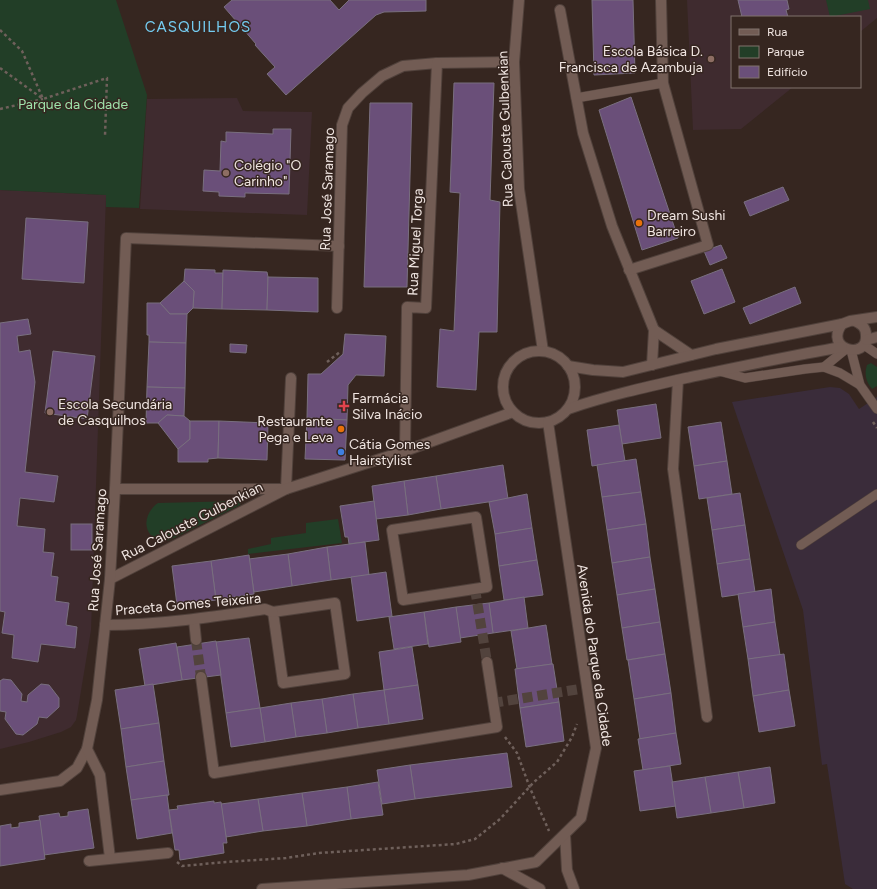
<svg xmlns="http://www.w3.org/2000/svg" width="877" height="889" viewBox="0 0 877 889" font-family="Figtree,sans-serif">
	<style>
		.education { fill: #3f2b2f }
		.medical { fill: #3a2c3a }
		.green { fill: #223e27 }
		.building { fill: #6a4f79; stroke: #796f7f }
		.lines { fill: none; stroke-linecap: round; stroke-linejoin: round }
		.minor-tunnel { stroke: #52433d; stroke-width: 10; stroke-dasharray: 10 5; stroke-linecap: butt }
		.service-casing { stroke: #50413b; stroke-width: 10 }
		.minor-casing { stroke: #50413b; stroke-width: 12 }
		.tertiary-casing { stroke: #50413b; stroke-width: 12 }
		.path { stroke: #6f605b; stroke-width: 2.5; stroke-dasharray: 3 3; stroke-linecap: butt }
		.service { stroke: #725c54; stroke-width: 9 }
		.minor { stroke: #725c54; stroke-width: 10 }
		.tertiary { stroke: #725c54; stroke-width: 10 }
		.education-dot { fill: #8d6e63; stroke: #362620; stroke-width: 1.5 }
		.food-dot { fill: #e8710a; stroke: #362620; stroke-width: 1.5 }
		.health-dot { fill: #e0444e; stroke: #362620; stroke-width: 1.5 }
		.shop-dot { fill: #3f7fe0; stroke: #362620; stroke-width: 1.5 }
		.labels { text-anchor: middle; stroke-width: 3; stroke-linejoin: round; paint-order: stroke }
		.poi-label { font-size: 14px; fill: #f0e5e1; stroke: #362620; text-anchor: start }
		.park-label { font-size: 14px; fill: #9ee1a9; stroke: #362620 }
		.street-label { font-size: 14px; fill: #f0e5e1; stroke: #362620 }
		.neighbourhood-label { font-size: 15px; letter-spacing: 1px; fill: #74ccf1; stroke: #362620 }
	</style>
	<rect width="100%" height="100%" fill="#362620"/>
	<!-- education -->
	<g class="education">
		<polygon points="687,0 877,0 877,18 860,32 860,17 732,17 732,87 793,87 741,129 693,130"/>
		<polygon points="237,98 243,111 312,112 307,215 140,209 147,99"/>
		<polygon points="0,190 106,195 91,630 77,715 76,720 71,727 61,732 29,742 0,749"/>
	</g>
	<!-- medical -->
	<polygon class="medical" points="830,387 840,388 849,394 859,409 877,397 877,889 853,889 845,884 827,764 822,765 803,610 732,402"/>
	<!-- green -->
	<g class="green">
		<polygon points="0,0 116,0 147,95 139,208 106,207 106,195 0,190"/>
		<polygon points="826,0 868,0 870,9 830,17"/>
		<path d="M871,363l6,4v19l-5,3c-6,-7 -8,-15 -5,-24z"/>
		<path d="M239,501l2,1 -1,3 -70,35c-25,5 -32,-23 -12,-37z"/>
		<polygon points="338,519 342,543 248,554 248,549 271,544 271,538 306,533 306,523"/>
	</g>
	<!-- building -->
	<g class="building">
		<polygon points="232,0 330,0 339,10 349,0 426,0 426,11 384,12 376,15 286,95 267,74 275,67 255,45 256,44 224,7"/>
		<polygon points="592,0 633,0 635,73 594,75"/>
		<polygon points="738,0 787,0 789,9 786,10 788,17 742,17"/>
		<polygon points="454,83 494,83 490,200 500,202 497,332 479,332 476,390 437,387 440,329 454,331 460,193 450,192"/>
		<polygon points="631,97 678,238 642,250 599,110"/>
		<polygon points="370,103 412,103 407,287 364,287"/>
		<polygon points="273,129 291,129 289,194 245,193 245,197 219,196 219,192 203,191 204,170 220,171 221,141 226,142 226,132 273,134"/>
		<polygon points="783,187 789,200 750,216 744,202"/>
		<polygon points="26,218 88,222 84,283 22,279"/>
		<polygon points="721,245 727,258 710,265 704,251"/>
		<polygon points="185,269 215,270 215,273 223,273 222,309 193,308 194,291 184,281"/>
		<polygon points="722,269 735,302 704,314 691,281"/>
		<polygon points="223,270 267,272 268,277 267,310 222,309"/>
		<polygon points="268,277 318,278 318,312 267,310"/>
		<polygon points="184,281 194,291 193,308 187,314 170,314 160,303"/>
		<polygon points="795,287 801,303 750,324 743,308"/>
		<polygon points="147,303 160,303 170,314 187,314 186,343 149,342 149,335 147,335"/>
		<polygon points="28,319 31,334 17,336 19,352 30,350 35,382 25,472 58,476 54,502 20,498 17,526 45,529 43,552 54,553 51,576 58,577 55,601 69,603 66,625 77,627 75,648 41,644 38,662 12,658 14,635 2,633 5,612 0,611 0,323"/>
		<polygon points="345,334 386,336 384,376 356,375 348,385 347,420 307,418 308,374 321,374 343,354"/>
		<polygon points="149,342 186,343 185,388 147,387"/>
		<polygon points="230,344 247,345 246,353 230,352"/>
		<polygon points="53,351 95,356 87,419 45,413"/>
		<polygon points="147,387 185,388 184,416 167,415 158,423 146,423"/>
		<polygon points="656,404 661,438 622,444 617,410"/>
		<polygon points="167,415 184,416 190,421 190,439 178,449 158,423"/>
		<polygon points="307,418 347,420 345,460 305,459"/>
		<polygon points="190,421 219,421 218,458 208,459 208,462 178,462 178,449 190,439"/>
		<polygon points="219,421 268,423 267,460 218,458"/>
		<polygon points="721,422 727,461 694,466 688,427"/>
		<polygon points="619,425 625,461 592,466 587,430"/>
		<polygon points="636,459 641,492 602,497 597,465"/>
		<polygon points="727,461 732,494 699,499 694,466"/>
		<polygon points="503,465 508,499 441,509 436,476"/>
		<polygon points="436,476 441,509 408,515 404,481"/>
		<polygon points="404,481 408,515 376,519 372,486"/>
		<polygon points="641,492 646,524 607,530 602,497"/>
		<polygon points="740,493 745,525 712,530 707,498"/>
		<polygon points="527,494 532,528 495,534 489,502"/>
		<polygon points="374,501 379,540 349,544 348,537 345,537 340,506"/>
		<rect x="71" y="524" width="21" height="26"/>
		<polygon points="646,524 650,557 612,563 607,530"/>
		<polygon points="745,525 750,559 717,564 712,530"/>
		<polygon points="532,528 537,560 499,566 495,534"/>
		<polygon points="365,542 369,575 331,580 327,547"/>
		<polygon points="327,547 331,580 292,586 288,554"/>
		<polygon points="288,554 292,586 254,592 249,559"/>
		<polygon points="249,555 254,594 216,600 211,561"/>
		<polygon points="650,557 655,589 617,595 612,563"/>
		<polygon points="750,559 755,592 722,597 717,564"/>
		<polygon points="537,560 543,595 504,600 499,566"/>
		<polygon points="211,561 216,600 177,605 172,566"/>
		<polygon points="386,572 392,616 357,621 351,577"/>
		<polygon points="655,589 660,622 622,628 617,595"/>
		<polygon points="771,589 775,622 743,627 738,594"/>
		<polygon points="524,597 528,628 493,633 489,603"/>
		<polygon points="489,603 493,633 460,638 456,607"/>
		<polygon points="456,607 461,642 429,647 424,612"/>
		<polygon points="424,612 428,644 394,649 389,617"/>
		<polygon points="660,622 665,654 627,660 622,628"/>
		<polygon points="775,622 780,655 748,659 743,627"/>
		<polygon points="546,625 552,664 517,669 511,631"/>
		<polygon points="249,638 260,708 226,713 216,642"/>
		<polygon points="216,641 221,675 182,680 177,647"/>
		<polygon points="176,643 182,680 145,686 139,649"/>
		<polygon points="412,647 418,685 384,690 379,652"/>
		<polygon points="665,654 671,693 634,699 628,660"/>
		<polygon points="784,654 789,690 753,696 748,659"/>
		<polygon points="552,664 553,664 559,702 520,708 515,669"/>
		<polygon points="3,679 11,680 22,694 21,701 27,702 28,695 41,684 49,685 59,698 59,707 47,718 39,717 37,724 23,735 16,734 5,719 6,712 0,711 0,681"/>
		<polygon points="153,684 159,723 121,729 115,690"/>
		<polygon points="418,685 423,719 389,724 384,690"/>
		<polygon points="384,690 389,724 358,728 353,694"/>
		<polygon points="789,690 795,726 759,732 753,696"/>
		<polygon points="671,693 676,733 640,739 634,699"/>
		<polygon points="353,694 358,728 327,733 322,699"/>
		<polygon points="322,699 327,733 296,737 291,703"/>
		<polygon points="559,702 564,741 526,747 520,708"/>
		<polygon points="291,703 296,737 265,742 260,708"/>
		<polygon points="260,708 265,742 231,747 226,713"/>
		<polygon points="159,723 164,761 126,767 121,729"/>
		<polygon points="676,733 681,764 643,770 638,739"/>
		<polygon points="507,753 512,787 415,799 410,765"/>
		<polygon points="164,761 169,795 131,800 126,767"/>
		<polygon points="410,765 415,799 382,804 377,770"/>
		<polygon points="670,766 676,806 640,811 634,771"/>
		<polygon points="770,767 775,803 744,808 738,772"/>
		<polygon points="738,772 744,808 711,813 705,777"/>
		<polygon points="705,777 711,813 677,818 672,782"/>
		<polygon points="378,782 383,815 351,819 347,787"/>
		<polygon points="347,787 351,819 307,826 302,793"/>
		<polygon points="302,793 307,826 263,831 258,799"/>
		<polygon points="167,795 172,833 137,839 131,800"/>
		<polygon points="258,799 263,831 226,837 221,804"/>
		<polygon points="214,801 214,803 221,802 227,843 223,843 224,853 180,860 179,850 175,850 169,810 178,809 177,806"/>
		<polygon points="88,809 94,848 44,855 39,816 59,813 60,817 68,816 68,812"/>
		<polygon points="40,820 45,859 0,866 0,826 11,824 11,828 19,827 19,823"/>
	</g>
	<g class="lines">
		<!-- minor-tunnel -->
		<g class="minor-tunnel">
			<polyline points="475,589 487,662"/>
			<polyline points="196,640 201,677"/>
			<polyline points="493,703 586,688"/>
		</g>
		<!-- service casing -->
		<g class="service-casing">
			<g id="service">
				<polyline points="576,98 663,83"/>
				<polyline points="864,345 877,354"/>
				<polyline points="851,350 860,385 877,409"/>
				<polyline points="824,367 846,349"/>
				<polyline points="719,371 745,378 805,369 824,367 840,373 860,385"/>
				<polyline points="801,545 877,494"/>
			</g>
		</g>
		<!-- minor casing -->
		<g class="minor-casing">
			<g id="minor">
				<polyline points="560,10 583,133 612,226 654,330 652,365"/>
				<polyline points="629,270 708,245 663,83 661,0"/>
				<polyline points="337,308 342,125 348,108 362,93 382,76 403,66 437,63 514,62"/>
				<polyline points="654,330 691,355"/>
				<polyline points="678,380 673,469 707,717"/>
				<polyline points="405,451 407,307 426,308 437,63"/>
				<polyline points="115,489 284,489"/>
				<polyline points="286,489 291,378"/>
				<polygon points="476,517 487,587 403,600 392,530"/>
				<polyline points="110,579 286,489 405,451 513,412"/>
				<polygon points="335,603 345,674 283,683 273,612"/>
				<polyline points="194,620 196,640"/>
				<path d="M105,625c54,0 107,-8 160,-16l8,3"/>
				<polyline points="201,677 214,773 497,727 487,662"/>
				<polyline points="0,790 60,781 77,768 87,749"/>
				<polyline points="565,834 567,870 574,889"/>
				<polyline points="110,858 100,775 87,749 97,700 110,579 115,489 126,238 339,246"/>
				<polyline points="89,861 168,853"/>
				<polyline points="502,868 540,889"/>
			</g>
		</g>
		<!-- tertiary casing -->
		<g class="tertiary-casing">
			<g id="tertiary">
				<polyline points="519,0 514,62 519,189 543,351"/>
				<path d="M842,324c-19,26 26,37 24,11 0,-8 -5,-11 -11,-14"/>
				<polyline points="866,340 877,337"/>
				<circle cx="539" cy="387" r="36"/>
				<polyline points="568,366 593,370 623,372 716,349 842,324 850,321 877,317"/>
				<path d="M568,409c38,-13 78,-22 118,-31 52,-11 103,-22 156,-31"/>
				<polyline points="262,889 468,875 536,862 581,818 596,748 548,422"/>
			</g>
		</g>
		<!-- path -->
		<g class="path">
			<polyline points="0,30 22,51 43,99 107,78 105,136"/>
			<polyline points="0,68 43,99"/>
			<polyline points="0,109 43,99"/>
			<polyline points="327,362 340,352"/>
			<polyline points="873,422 877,428"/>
			<polyline points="505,737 517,753 530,788 549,831"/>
			<polyline points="177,862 182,866 226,862 286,858 319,853 456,844 475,839 500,819 534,782 557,762 572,737 577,724"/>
		</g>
		<!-- service -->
		<use href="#service" class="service"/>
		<!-- minor -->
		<use href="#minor" class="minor"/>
		<!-- tertiary -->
		<use href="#tertiary" class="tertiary"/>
	</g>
	<!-- markers -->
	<g class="education-dot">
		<circle cx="711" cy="59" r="4"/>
		<circle cx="226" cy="173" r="4"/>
		<circle cx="50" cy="412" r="4"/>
	</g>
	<g class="food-dot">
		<circle cx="639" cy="223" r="4"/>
		<circle cx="341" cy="429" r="4"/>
	</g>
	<path class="health-dot" d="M342 400h4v4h4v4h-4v4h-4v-4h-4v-4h4z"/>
	<circle class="shop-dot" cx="341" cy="452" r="4"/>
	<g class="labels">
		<!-- poi labels -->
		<g class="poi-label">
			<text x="703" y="56" text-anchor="end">Escola Básica D.<tspan x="703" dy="16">Francisca de Azambuja</tspan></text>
			<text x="234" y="170">Colégio "O<tspan x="234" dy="16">Carinho"</tspan></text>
			<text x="647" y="220">Dream Sushi<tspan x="647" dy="16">Barreiro</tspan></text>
			<text x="352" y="403">Farmácia<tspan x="352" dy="16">Silva Inácio</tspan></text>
			<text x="58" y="409">Escola Secundária<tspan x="58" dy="16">de Casquilhos</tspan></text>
			<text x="333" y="426" text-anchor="end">Restaurante<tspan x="333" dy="16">Pega e Leva</tspan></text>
			<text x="349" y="449">Cátia Gomes<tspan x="349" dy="16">Hairstylist</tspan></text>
		</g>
		<!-- park labels -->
		<g class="park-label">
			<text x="73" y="109">Parque da Cidade</text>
		</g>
		<!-- street labels -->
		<g class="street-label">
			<text transform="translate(505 129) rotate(-92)" y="5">Rua Calouste Gulbenkian</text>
			<text transform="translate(327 189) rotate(-88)" y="5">Rua José Saramago</text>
			<text transform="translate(415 242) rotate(-87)" y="5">Rua Miguel Torga</text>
			<text transform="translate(192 521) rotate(-27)" y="5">Rua Calouste Gulbenkian</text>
			<text transform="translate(97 550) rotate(-86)" y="5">Rua José Saramago</text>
			<text transform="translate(188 604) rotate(-5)" y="5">Praceta Gomes Teixeira</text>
			<text transform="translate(595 655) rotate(82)" y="5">Avenida do Parque da Cidade</text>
		</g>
		<!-- neighbourhood labels -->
		<g class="neighbourhood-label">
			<text x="198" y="32">CASQUILHOS</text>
		</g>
	</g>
	<!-- legend -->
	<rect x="731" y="16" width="130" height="72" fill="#362620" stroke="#80726d"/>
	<rect x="739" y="29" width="20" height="6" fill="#725c54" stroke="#80726d"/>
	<text x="767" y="36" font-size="12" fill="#f0e5e1">Rua</text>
	<rect x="739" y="46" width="20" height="12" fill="#223e27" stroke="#80726d"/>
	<text x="767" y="56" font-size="12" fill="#f0e5e1">Parque</text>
	<rect x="739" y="66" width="20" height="12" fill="#6a4f79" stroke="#80726d"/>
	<text x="767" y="76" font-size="12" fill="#f0e5e1">Edifício</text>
</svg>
